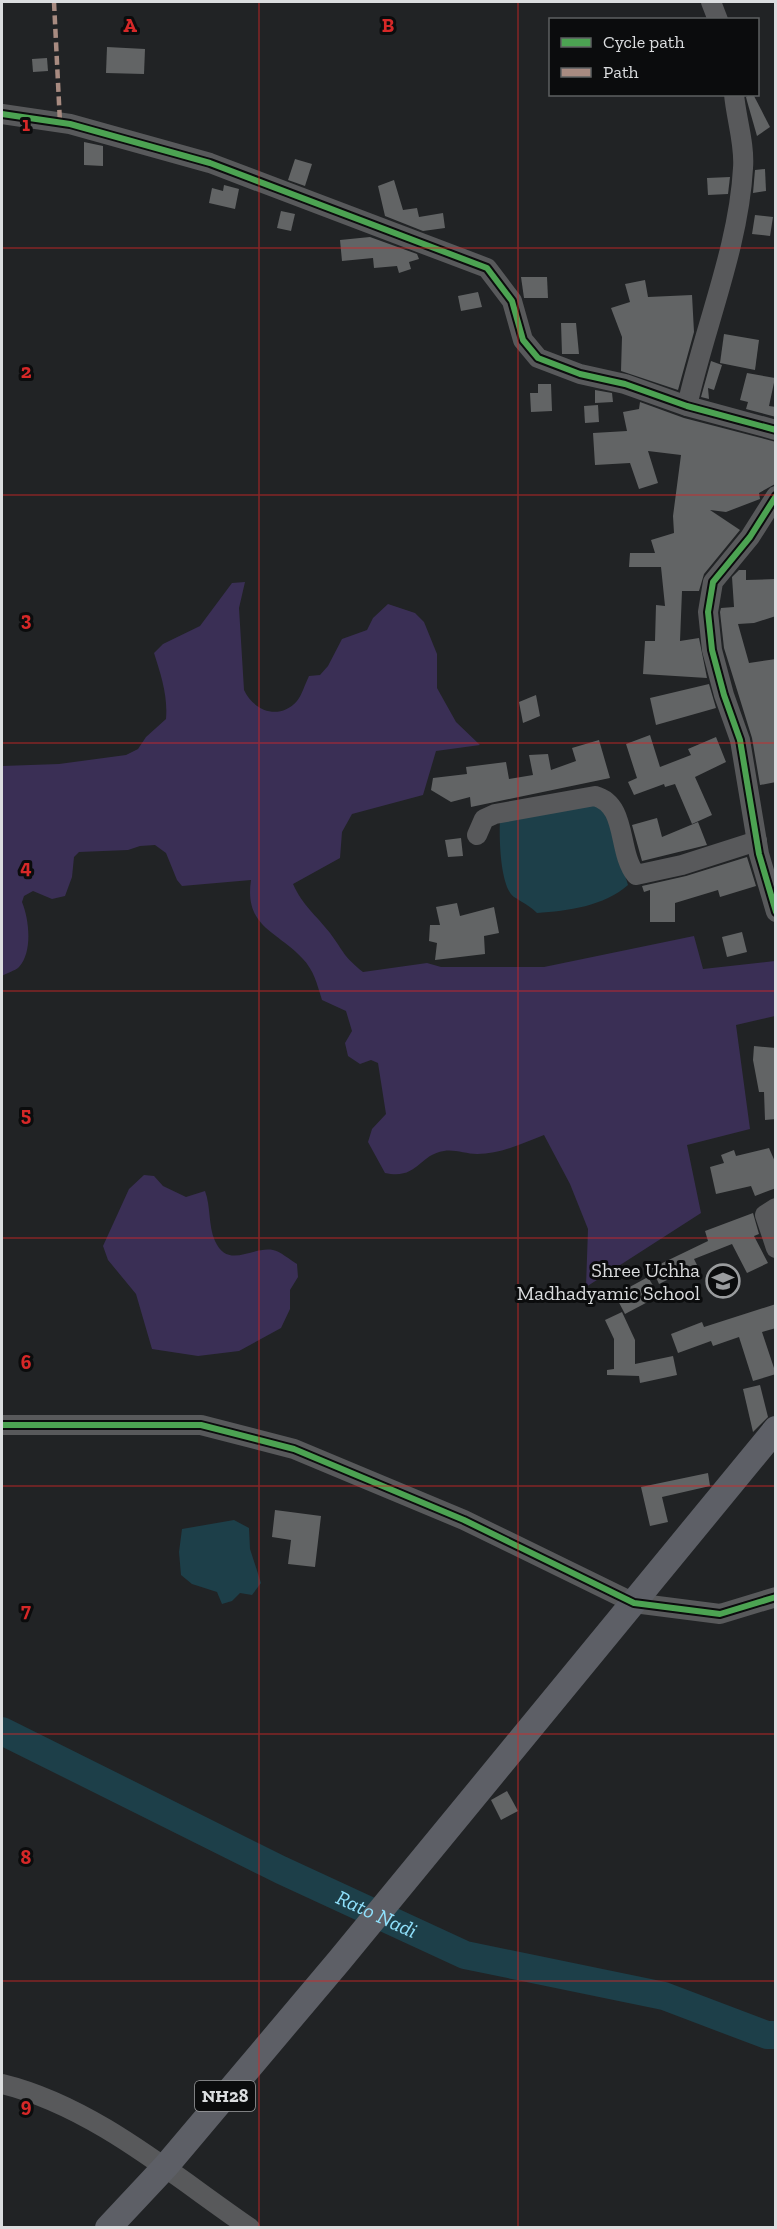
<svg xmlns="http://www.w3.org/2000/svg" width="777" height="2229" viewBox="0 0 777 2229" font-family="'Zilla Slab',serif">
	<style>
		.green { fill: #3a2f55 }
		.water { fill: #1d3f49 }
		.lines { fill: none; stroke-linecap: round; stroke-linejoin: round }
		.river { stroke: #1d3f49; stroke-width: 28 }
		.building { fill: #626465 }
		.minor { stroke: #58595b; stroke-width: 20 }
		.major { stroke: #5d5f66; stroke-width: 26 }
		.quiet { stroke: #a88b81; stroke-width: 4.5; stroke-dasharray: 9 4.5; stroke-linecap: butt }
		.cycleway-casing { stroke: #0b0c0d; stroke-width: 10 }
		.cycleway { stroke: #4ca352; stroke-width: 6 }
		.grid { fill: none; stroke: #d62828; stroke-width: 1.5; stroke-opacity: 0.55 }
		.labels { text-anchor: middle; stroke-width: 6; stroke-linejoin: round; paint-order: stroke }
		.shield { fill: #0b0c0d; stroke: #9d9ea0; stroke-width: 1.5 }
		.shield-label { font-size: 18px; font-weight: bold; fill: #dbdddf }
		.poi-label { font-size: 20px; fill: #dbdddf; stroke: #0b0c0d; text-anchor: end }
		.water-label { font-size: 21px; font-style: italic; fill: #90e1fc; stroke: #0b0c0d }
		.grid-label { font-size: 20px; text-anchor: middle; font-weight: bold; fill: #d62828; stroke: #0b0c0d; stroke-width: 6; stroke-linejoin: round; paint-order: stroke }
	</style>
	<rect width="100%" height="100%" fill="#212325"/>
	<!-- green -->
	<g class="green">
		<path d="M245,582l-6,26 5,82c10,21 35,31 53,11 5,-6 8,-17 12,-25l11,-1 8,-9 14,-27 25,-9 6,-12 15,-14 27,9 9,9 13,32v34l19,34 24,23 -44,6 -13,44 -71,19 -10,18 -2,26 -47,26c10,22 23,31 37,49 14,19 13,23 33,39l64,-9 14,4h103l150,-31 9,33 72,-8v55l-39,9 14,104 -63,16 14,68 -115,74 2,-58 -18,-45 -26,-49c-21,8 -43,19 -67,19 -11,0 -23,-5 -33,-3 -26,4 -26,29 -59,22l-17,-31 4,-13 14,-15 -8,-51 -7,-3 -11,4 -12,-8 -3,-13 7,-12 -6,-20 -24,-11c-5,-16 -8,-30 -20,-42 -25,-27 -58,-31 -51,-78l-69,6 -5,-6 -11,-27 -11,-8 -15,1 -12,4 -49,2 -5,5 -2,20 -7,19 -13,3 -19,-8 -9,5 -2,6c7,17 11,50 -3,65 -4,4 -13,6 -17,9v-210l57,-2 67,-9 12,-6 8,-12 20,-18c2,-23 -5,-44 -12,-66l9,-9 37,-18 32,-43z"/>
		<path d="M144,1175l10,1 9,10 23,11 19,-6c6,16 3,34 10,50 13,29 37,5 58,9 7,1 17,10 24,14l1,13 -8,13v19l-9,19 -42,23 -41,5 -46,-7 -16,-55 -28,-34 -5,-14 26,-57z"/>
	</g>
	<!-- water -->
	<g class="water">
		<path d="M603,801l25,84c-24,21 -60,26 -91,28 -7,-7 -15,-11 -23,-16 -14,-10 -15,-60 -14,-77z"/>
		<polygon points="234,1520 249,1528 250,1549 261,1583 252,1595 240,1593 232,1601 222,1604 217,1592 192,1584 181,1575 179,1552 182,1529"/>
	</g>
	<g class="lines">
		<!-- river -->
		<path class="river" id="s1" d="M2,1731l279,139 184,85 199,41 103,39h9"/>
	</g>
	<!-- building -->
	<g class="building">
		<polygon points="107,47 145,49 144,74 106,73"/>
		<polygon points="47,58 48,71 33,72 32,59"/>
		<polygon points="751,94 753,94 770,127 757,136 747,101 746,97"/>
		<polygon points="84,142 103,146 103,166 84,165"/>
		<polygon points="295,159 312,164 305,186 288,180"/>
		<polygon points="765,169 766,191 753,193 755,170"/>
		<polygon points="730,177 728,194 708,195 707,178"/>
		<polygon points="394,180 403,210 417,208 419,217 443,213 445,228 423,231 385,216 378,186"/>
		<polygon points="224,185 239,189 235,209 209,203 212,188 223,191"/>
		<polygon points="281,211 295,214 291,231 277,228"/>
		<polygon points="755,215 773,217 770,236 752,234"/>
		<polygon points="370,237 417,254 419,259 409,262 411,269 399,273 397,266 374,268 373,258 342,261 340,240"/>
		<polygon points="521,277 547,277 548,298 524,298"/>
		<polygon points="645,280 648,297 692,295 694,332 678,390 621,371 622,337 611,308 630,302 625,284"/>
		<polygon points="478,292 482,307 461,311 458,296"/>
		<polygon points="561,323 576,323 579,354 562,354"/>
		<polygon points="724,334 759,340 755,370 720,363"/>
		<polygon points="711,361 722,365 714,390 708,388 709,399 701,397"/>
		<polygon points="747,373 775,378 769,406 776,407 776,417 746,409 748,402 740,400"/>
		<polygon points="538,384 551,384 552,411 531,412 530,393 538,393"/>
		<polygon points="595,390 612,393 613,402 595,403"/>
		<polygon points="640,402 684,418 776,442 775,484 759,493 760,499 726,512 710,510 740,530 704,574 699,591 682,591 680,641 699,638 707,678 643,674 645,641 655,641 656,605 665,606 661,567 629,567 630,553 655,553 651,540 674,533 673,516 681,455 648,451 658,483 639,489 630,463 595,465 593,433 627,431 623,412 639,409"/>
		<polygon points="598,405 599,422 585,423 584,406"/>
		<polygon points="739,570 746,570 746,580 776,579 776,616 754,623 738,624 749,663 776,659 776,782 760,785 752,738 724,648 720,612 721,608 734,607 732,577"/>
		<polygon points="709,684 716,708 656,725 650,698"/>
		<polygon points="536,695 540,716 523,723 519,702"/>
		<polygon points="650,735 660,767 691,755 688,749 716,737 726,762 695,777 712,815 692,824 675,784 665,787 664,784 634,795 628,782 637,778 626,744"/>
		<polygon points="599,740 610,778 471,807 470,797 451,802 431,790 433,778 467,774 466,767 506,762 509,779 533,775 529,755 548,754 551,770 576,761 572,748"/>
		<polygon points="657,818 662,837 698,822 707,845 642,861 632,825"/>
		<polygon points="461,838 463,856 448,857 445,840"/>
		<polygon points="747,857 756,886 720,897 718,890 675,903 675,922 650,922 650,890 644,892 642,886 686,876"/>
		<polygon points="457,903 460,916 494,907 499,933 484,936 485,954 435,960 437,943 429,941 430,925 440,925 436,907"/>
		<polygon points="742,932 747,952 727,957 722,937"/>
		<polygon points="754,1046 776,1048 776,1119 765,1120 764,1092 759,1092 753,1060"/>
		<polygon points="769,1148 776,1164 776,1188 755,1196 751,1186 716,1194 710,1167 724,1163 721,1155 734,1150 736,1156"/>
		<polygon points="753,1213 759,1234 754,1236 768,1263 747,1273 732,1244 694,1259 697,1265 659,1284 652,1268 708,1241 705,1231"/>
		<polygon points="648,1277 659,1296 625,1314 615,1295"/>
		<polygon points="776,1304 776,1328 762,1332 776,1374 753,1381 739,1337 713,1346 711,1341 678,1353 671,1334 702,1322 704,1327"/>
		<polygon points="622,1312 635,1340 635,1364 673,1356 677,1375 640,1383 639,1376 607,1375 607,1370 614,1369 614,1339 605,1320"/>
		<polygon points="760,1385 768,1417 753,1432 743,1389"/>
		<polygon points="708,1473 710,1486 662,1497 668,1522 650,1526 641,1487"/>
		<polygon points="275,1510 321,1516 315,1567 288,1564 291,1540 272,1537"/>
		<polygon points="507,1791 518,1811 501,1820 491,1800"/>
	</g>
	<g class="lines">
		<!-- minor -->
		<g class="minor">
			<polyline points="711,2 718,20"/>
			<polyline points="2,114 70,124 210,163 487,268 512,301 523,340 538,358 580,374 625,384 687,406 776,430"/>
			<path d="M687,406c17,-77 52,-160 56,-238 2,-24 -7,-50 -9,-74"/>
			<polyline points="776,496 750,537 713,582 708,612 712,650 724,695 740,740 759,854 776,912"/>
			<path d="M477,835l7,-16 11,-5 100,-18c33,9 22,56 41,79l46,-10 75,-24"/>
			<polyline points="776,1208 765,1215 776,1248"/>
			<polyline points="2,1425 201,1425 294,1449 464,1520 634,1603 720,1614 776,1597"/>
			<path d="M2,2084c91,22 172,92 248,144"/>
		</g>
		<!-- major -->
		<polyline class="major" points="108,2228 166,2166 339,1961 776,1429"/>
		<!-- quiet -->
		<polyline class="quiet" points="54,2 60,123"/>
		<!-- cycleway casing -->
		<g class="cycleway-casing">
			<g id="cycleway">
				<polyline points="2,114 70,124 210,163 487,268 512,301 523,340 538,358 580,374 625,384 687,406 776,430"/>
				<polyline points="776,496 750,537 713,582 708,612 712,650 724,695 740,740 759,854 776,912"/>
				<polyline points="2,1425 201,1425 294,1449 464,1520 634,1603 720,1614 776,1597"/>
			</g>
		</g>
		<!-- cycleway -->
		<use href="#cycleway" class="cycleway"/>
	</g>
	<!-- grid -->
	<path class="grid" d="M259,2v2226M518,2v2226M2,248h774M2,495h774M2,743h774M2,991h774M2,1238h774M2,1486h774M2,1734h774M2,1981h774"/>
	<!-- icons -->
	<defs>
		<g id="school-ring" transform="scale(1.725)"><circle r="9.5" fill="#0b0c0d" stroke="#9a9c9e" stroke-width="1.5"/><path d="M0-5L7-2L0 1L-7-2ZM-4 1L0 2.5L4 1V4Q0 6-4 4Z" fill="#9a9c9e"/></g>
	</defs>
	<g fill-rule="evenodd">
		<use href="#school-ring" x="723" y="1281"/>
	</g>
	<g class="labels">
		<!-- shield labels -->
		<rect class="shield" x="195" y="2081" width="60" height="30" rx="4.5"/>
		<g class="shield-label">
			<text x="225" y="2102">NH28</text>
		</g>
		<!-- poi labels -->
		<g class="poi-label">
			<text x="700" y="1277">Shree Uchha<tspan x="700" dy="23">Madhadyamic School</tspan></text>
		</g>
		<!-- water labels -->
		<g class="water-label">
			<text dy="7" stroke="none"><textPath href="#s1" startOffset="417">Rato Nadi</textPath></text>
		</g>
	</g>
	<g class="grid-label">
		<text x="130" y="32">A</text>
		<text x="388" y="32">B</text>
		<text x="26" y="131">1</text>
		<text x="26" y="378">2</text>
		<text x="26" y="626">3</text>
		<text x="26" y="874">4</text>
		<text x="26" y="1121">5</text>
		<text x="26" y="1369">6</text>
		<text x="26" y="1617">7</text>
		<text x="26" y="1864">8</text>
		<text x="26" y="2112">9</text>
	</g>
	<!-- border -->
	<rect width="777" height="2229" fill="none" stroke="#dbdddf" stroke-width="6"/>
	<!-- legend -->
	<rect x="549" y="18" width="210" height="78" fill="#0b0c0d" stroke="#5e6061" stroke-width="1.5"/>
	<rect x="561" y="38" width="30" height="9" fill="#4ca352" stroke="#5e6061" stroke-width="1.5"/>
	<text x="603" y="48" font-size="18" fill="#dbdddf">Cycle path</text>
	<rect x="561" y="68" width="30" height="9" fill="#a88b81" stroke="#5e6061" stroke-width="1.5"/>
	<text x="603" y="78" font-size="18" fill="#dbdddf">Path</text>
</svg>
